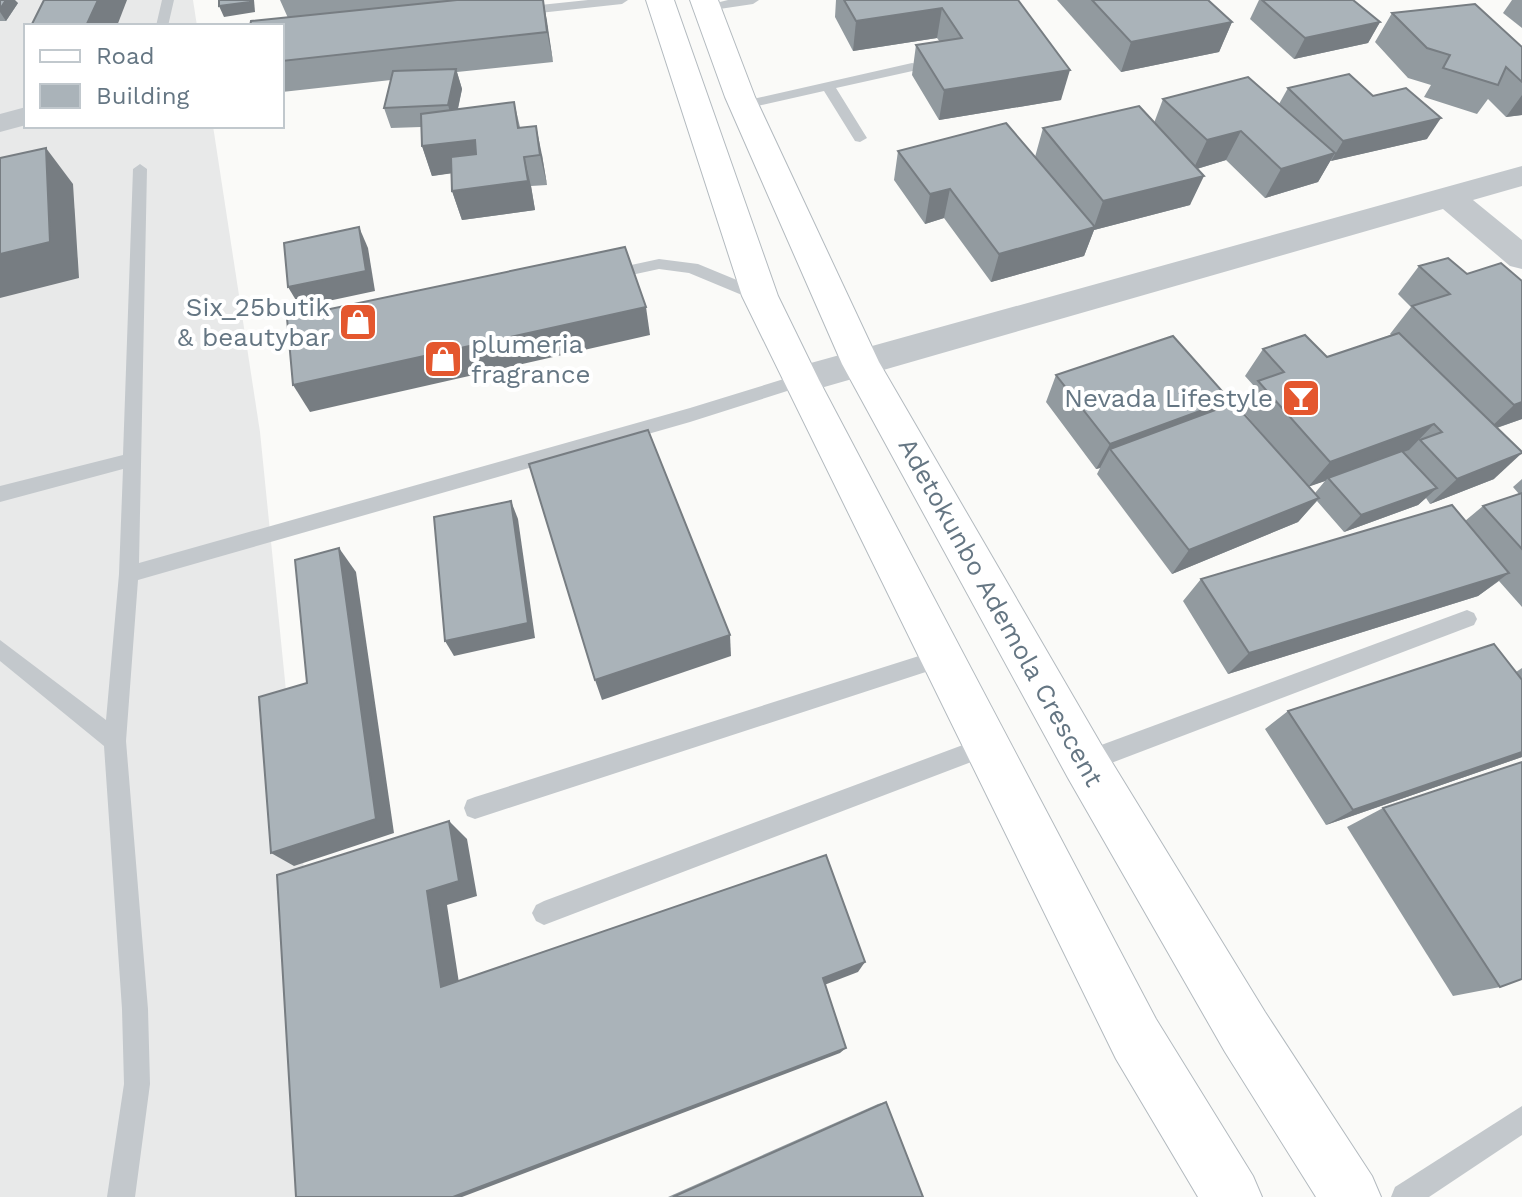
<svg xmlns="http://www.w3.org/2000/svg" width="1522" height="1197" viewBox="0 0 1522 1197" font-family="'Work Sans',sans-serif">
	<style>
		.built { fill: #e8e9e9 }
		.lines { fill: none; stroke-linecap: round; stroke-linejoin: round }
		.secondary-casing { stroke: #b3babf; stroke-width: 2 }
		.service { fill: #c3c8cc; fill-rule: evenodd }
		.minor { fill: #c3c8cc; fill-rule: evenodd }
		.secondary { fill: #fff; fill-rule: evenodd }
		.wall { fill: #929a9f; fill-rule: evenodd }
		.shaded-wall { fill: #777d82 }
		.building { fill: #aab3b9; stroke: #777d82; stroke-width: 2 }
		.labels { text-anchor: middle; stroke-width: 8; stroke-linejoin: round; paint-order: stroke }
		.poi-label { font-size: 26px; fill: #657683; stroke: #fff; text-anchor: end }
		.street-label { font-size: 26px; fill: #657683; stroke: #fff }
	</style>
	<rect width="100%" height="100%" fill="#fafaf8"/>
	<!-- built -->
	<polygon class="built" points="0,0 193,0 197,26 26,26 26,126 213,126 260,432 306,890 328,1197 0,1197"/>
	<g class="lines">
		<!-- secondary casing -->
		<g class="secondary-casing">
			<g id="secondary">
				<polygon points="646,0 674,0 778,296 819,380 1156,1019 1253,1176 1262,1197 1198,1197 1116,1059 742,296"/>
				<polygon points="690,0 718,0 755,97 879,362 1102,746 1265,1012 1372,1176 1381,1197 1316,1197 1225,1052 1068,778 842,364 725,97"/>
			</g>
		</g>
		<!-- service -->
		<g class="service">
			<polygon points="162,0 174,0 168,26 156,26"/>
			<polygon points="588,0 628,0 622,4 521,15 515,11 521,7"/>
			<polygon points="728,0 759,0 753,4 706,11 700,7"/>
			<polygon points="912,63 917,64 917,70 836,88 867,138 860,142 855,141 824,91 744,109 737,105 744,101"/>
			<polygon points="140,164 147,169 139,563 690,408 800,374 809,380 806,385 690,422 138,580 126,741 148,1009 150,1084 135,1197 107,1197 124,1084 122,1009 104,746 0,661 0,640 106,720 119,574 123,469 0,502 0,486 123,455 133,169"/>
			<polygon points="659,259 698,264 766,292 768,296 760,302 754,300 689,273 659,269 608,280 600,275 608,270"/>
			<polygon points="1467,610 1474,613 1477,619 1474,625 1085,773 1077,769 1074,762 1077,755 1085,751"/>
			<polygon points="941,649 948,651 951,658 948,665 941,667 475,819 467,816 464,808 467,800 475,797"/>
			<polygon points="987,736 995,739 998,746 995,753 987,756 544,925 536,921 532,913 536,905 544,901"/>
			<polygon points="1522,1106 1522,1135 1429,1197 1391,1197 1395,1187"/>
		</g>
		<!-- minor -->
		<g class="minor">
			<polygon points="26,107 26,125 0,132 0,114"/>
			<polygon points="1522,166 1522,186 1473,200 1522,240 1522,269 1510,266 1443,209 800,394 787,390 782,380 787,370 800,366"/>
		</g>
		<!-- secondary -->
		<use href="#secondary" class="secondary"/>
	</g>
	<!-- wall -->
	<g class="wall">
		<polygon points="0,0 18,3 6,21 0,21"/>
		<polygon points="280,0 543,0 553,62 457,72 462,89 458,109 514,102 520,127 542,155 547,185 531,186 535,210 462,220 452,191 451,173 432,176 422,146 421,127 391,128 384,108 391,80 282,92 282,26 288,18"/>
		<polygon points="836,0 1018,0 1061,100 939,120 912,75 916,45 940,42 937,38 853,51 835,17"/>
		<polygon points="1057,0 1208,0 1232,22 1219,52 1121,72"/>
		<polygon points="1259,0 1353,0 1380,22 1368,43 1294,59 1250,19"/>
		<polygon points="1512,0 1522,0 1522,28 1503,13"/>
		<polygon points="1392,13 1522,47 1522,115 1506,117 1488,99 1477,114 1424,97 1431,85 1408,78 1375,42"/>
		<polygon points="1288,88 1373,96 1427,139 1330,161 1318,182 1265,198 1226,160 1197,169 1190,205 1094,230 1084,256 991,282 944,218 925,224 894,180 898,151 1035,157 1043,128 1154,123 1163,99 1279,104"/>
		<path d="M1448,258l74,161 -25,9 -3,51 -64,25 -4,-6 -8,7 -74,27 -27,-31 -19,21 -126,52 -75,-100 3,-6 -4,1 -50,-67 10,-27 174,25 -3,6 51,46 -38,-44 14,-22 -9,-10 18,-27 64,8 64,-22 -1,-1 21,-27 -13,-13 21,-28zM1325,481l-10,12 -6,-7z"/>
		<polygon points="1522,479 1522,607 1499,581 1478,596 1228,674 1183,601 1201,579 1465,521 1483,506 1519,494 1513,487"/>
		<polygon points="1522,668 1522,757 1326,825 1265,729 1288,711 1516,672"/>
		<polygon points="1383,808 1500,987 1453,996 1347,827"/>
		<polygon points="886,1102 923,1197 668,1197 878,1104"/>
	</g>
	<!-- shaded-wall -->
	<g class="shaded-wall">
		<polygon points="6,0 15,0 18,3 6,21 0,12 0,9"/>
		<polygon points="98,0 127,0 117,26 86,26"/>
		<polygon points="250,0 254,0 255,12 224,17 219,6"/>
		<polygon points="543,0 547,21 553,62 547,32"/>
		<polygon points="942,8 937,38 853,51 856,21"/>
		<polygon points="1232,22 1219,52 1121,72 1131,42"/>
		<polygon points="1380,22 1368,43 1294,59 1305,38"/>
		<polygon points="456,69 462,89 454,126 448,105"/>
		<polygon points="1070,70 1061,100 939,120 944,90"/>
		<polygon points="1522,95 1522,115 1506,117"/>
		<polygon points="1441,118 1427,139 1331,161 1343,141"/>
		<polygon points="536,126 542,155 547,185 540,155"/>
		<polygon points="1241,131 1226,160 1193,170 1207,140"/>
		<polygon points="475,140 483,169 432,176 422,146"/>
		<polygon points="46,148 73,184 79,278 0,298 0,254"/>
		<polygon points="1335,153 1318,182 1265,198 1281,169"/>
		<polygon points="524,157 531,186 535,210 462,220 452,191"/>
		<polygon points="1204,176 1190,205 1094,230 1084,256 991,282 999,254 1094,227 1103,201"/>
		<polygon points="950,189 944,218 925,224 930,194"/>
		<polygon points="359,227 368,248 375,291 300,307 288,287"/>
		<polygon points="646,307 650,335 310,412 293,385"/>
		<polygon points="1230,400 1213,427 1110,449 1100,468 1096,469 1110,444"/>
		<polygon points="1522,402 1522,419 1487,431 1514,405"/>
		<polygon points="1434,424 1409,450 1329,479 1328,478 1325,481 1308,487 1330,462"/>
		<polygon points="1522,453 1494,479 1430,504 1457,479"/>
		<polygon points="1437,488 1418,505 1344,532 1361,515"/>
		<polygon points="1319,498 1298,522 1172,574 1189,550"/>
		<polygon points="511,501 518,519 535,638 454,656 445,641"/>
		<polygon points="339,548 356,572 394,833 294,866 271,853"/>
		<polygon points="1509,573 1478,596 1228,674 1249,653"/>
		<polygon points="730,635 731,656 602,700 595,680"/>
		<polygon points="1522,752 1522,757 1326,825 1353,810"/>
		<polygon points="449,821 467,839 477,896 447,905 461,996 441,987 427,891"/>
		<polygon points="865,962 858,972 819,987 823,978"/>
		<polygon points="846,1048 840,1053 462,1197 453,1197"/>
	</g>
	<!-- building -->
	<g class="building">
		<polygon points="0,0 6,0 0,9"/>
		<polygon points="44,0 98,0 86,26 31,26"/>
		<polygon points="219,0 250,0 250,2 219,6"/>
		<polygon points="457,0 543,0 547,32 282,61 282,26 250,26 251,21"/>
		<polygon points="844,0 1018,0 1070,70 944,90 916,45 962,38 942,8 856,21"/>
		<polygon points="1092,0 1208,0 1232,22 1131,42"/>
		<polygon points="1262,0 1353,0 1380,22 1305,38"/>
		<polygon points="1475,4 1522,47 1522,82 1506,67 1498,85 1443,68 1450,55 1427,48 1392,13"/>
		<polygon points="456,69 448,105 384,108 393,71"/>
		<polygon points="1349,74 1373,96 1406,88 1441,118 1343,141 1288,88"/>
		<polygon points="1248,77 1335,153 1281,169 1241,131 1207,140 1163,99"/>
		<polygon points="514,102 518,128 536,126 540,155 524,157 528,181 452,191 451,157 476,154 475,140 422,146 421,114"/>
		<polygon points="1139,106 1204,176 1103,201 1043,128"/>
		<polygon points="1006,123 1095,227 999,254 950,189 930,194 898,151"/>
		<polygon points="46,148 50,242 0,254 0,158"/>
		<polygon points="359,227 366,271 288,287 284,243"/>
		<polygon points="625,247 646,307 293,385 287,318"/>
		<polygon points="1448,258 1467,274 1501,263 1522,281 1522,402 1514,405 1412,306 1450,294 1419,266"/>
		<polygon points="1399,333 1522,452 1522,453 1457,479 1420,440 1442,432 1434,424 1330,462 1258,381 1284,372 1263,349 1305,335 1327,357"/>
		<polygon points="1173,336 1230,400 1110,444 1056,375"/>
		<polygon points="1234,403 1319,498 1189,550 1110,449"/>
		<polygon points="648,430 730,635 595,680 529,464"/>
		<polygon points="1402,451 1437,488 1361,515 1328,478"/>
		<polygon points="1522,493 1522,549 1483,506"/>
		<polygon points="511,501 528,623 445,641 434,517"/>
		<polygon points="1452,505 1509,573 1249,653 1201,579"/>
		<polygon points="339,548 376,819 271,853 259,697 307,683 295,560"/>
		<polygon points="1494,644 1522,680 1522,752 1353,810 1288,711"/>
		<polygon points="1522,762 1522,979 1500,987 1383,808"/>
		<polygon points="449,821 459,881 427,891 441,987 826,855 865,962 823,978 846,1048 453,1197 296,1197 277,875"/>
		<polygon points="886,1102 923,1197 673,1197"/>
	</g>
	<!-- icons -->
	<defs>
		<g id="shop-square" transform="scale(2)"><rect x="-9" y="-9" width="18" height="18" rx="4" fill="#e4572e" stroke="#fff"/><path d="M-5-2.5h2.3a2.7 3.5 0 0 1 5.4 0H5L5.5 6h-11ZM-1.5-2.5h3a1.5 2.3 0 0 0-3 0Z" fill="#fff"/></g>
		<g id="bar-square" transform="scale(2)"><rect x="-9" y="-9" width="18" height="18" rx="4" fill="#e4572e" stroke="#fff"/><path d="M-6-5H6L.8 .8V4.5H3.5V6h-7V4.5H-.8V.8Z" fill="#fff"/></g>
	</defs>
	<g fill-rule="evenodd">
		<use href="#shop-square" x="358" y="322"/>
		<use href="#shop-square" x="443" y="359"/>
		<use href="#bar-square" x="1301" y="398"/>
	</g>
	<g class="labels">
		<!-- poi labels -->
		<g class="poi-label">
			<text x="330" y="316">Six_25butik<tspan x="330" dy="30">&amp; beautybar</tspan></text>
			<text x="471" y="353" text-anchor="start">plumeria<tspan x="471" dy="30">fragrance</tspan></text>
			<text x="1273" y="407">Nevada Lifestyle</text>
		</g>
		<!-- street labels -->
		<g class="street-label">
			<text transform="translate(1001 612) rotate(61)" y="9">Adetokunbo Ademola Crescent</text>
		</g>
	</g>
	<!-- legend -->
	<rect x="24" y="24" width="260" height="104" fill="#ffffff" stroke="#c1c8cd" stroke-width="2"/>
	<rect x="40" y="50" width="40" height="12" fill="#ffffff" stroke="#c1c8cd" stroke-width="2"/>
	<text x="96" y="64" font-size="24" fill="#657683">Road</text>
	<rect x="40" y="84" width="40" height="24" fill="#aab3b9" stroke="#c1c8cd" stroke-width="2"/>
	<text x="96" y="104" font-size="24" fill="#657683">Building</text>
</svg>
